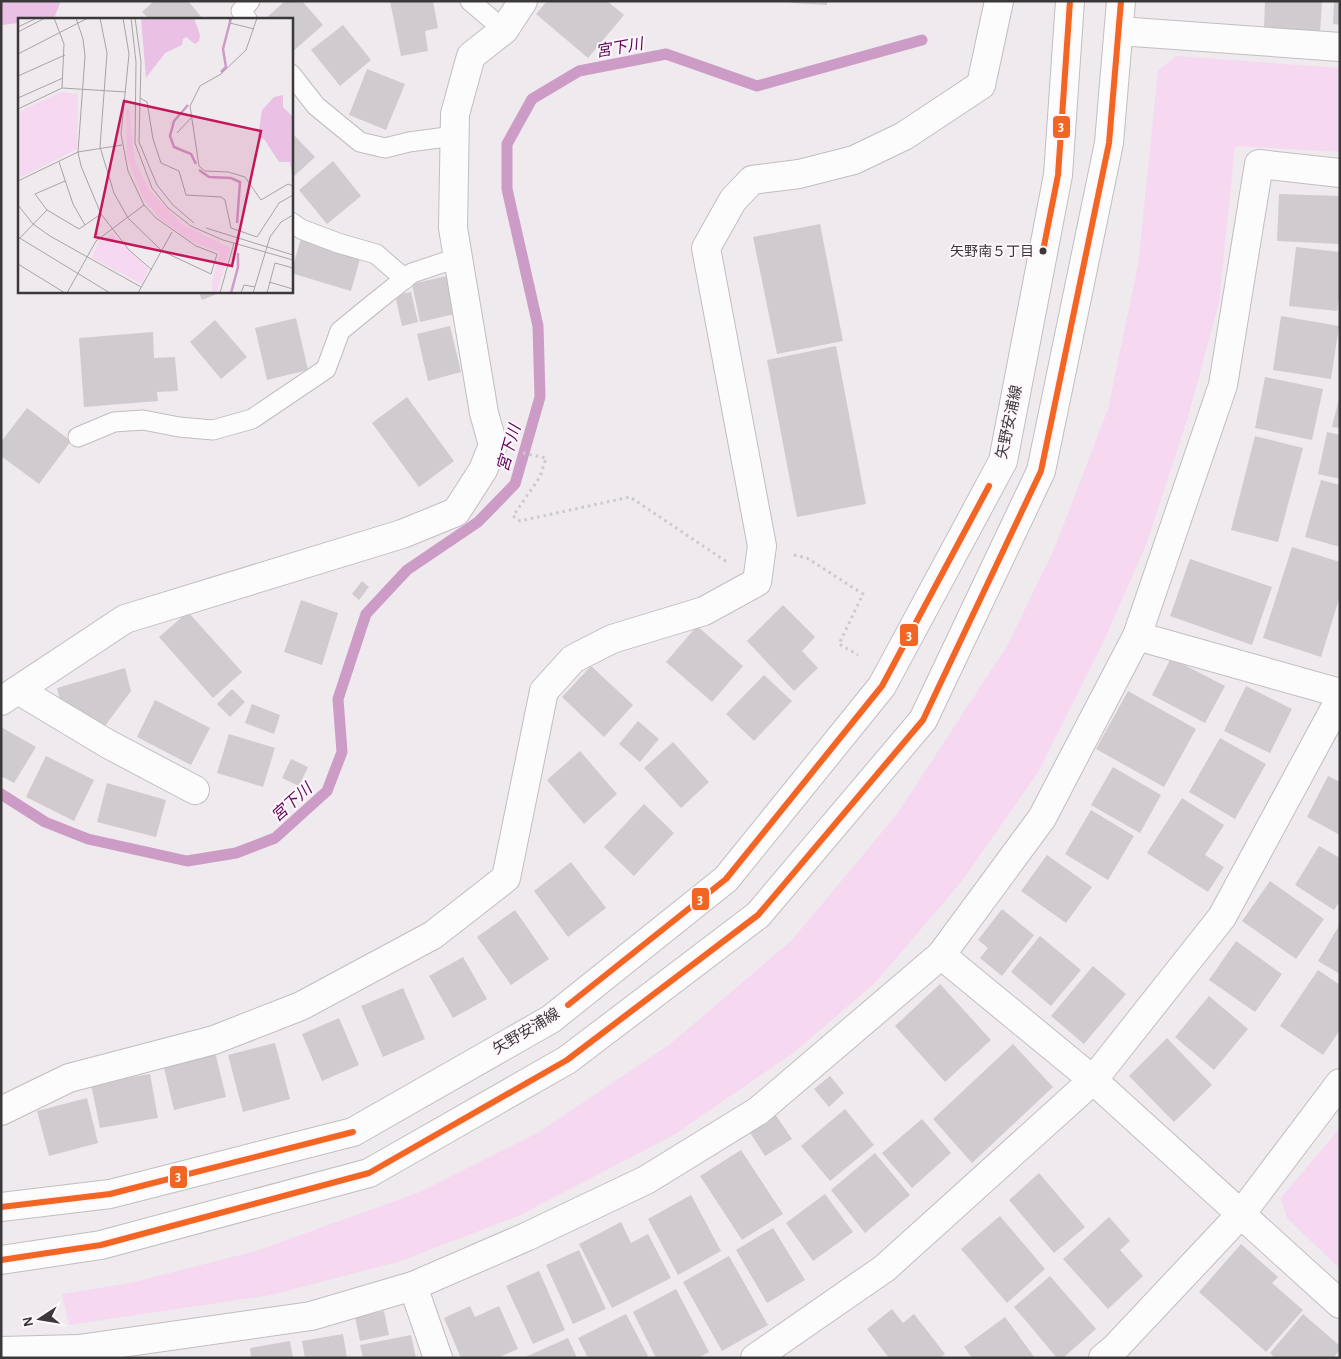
<svg xmlns="http://www.w3.org/2000/svg" width="1341" height="1359" viewBox="0 0 1341 1359" font-family="'Alegreya Sans','Noto Sans JP',sans-serif">
	<style>
		.green { fill: #f6d8f1 }
		.forest { fill: #eac0e4 }
		.lines { fill: none; stroke-linecap: round; stroke-linejoin: round }
		.stream { stroke: #cd9cc6; stroke-width: 11 }
		.building { fill: #cfcbce }
		.lane-casing { stroke: #c1bdc0; stroke-width: 21 }
		.street-casing { stroke: #c1bdc0; stroke-width: 30 }
		.primary-casing { stroke: #c1bdc0; stroke-width: 30 }
		.path { stroke: #cbc9ca; stroke-width: 3; stroke-dasharray: 2.5 4; stroke-linecap: butt }
		.lane { stroke: #fdfcfc; stroke-width: 19 }
		.street { stroke: #fdfcfc; stroke-width: 28 }
		.primary { stroke: #fdfcfc; stroke-width: 28 }
		.bus-1-casing { stroke: #fef6fc; stroke-width: 10 }
		.bus-1 { stroke: #f26522; stroke-width: 6 }
		.bus-dot { fill: #3b383a; stroke: #fef6fc; stroke-width: 2 }
		.labels { text-anchor: middle; stroke-width: 4; stroke-linejoin: round; paint-order: stroke }
		.bus-label { font-size: 14px; fill: #3b383a; stroke: #fef6fc; text-anchor: end }
		.street-label { font-size: 15px; fill: #3b383a; stroke: #fef6fc }
		.water-label { font-size: 16px; font-style: italic; fill: #5e0657; stroke: #fef6fc }
		.inset-river { fill: none; stroke: #cd9cc6; stroke-width: 2.5 }
		.inset-road { fill: none; stroke: #a7a3a6; stroke-width: 1 }
		.view { fill: #c2185b; fill-opacity: 0.15; stroke: #c2185b; stroke-width: 2.5 }
		.inset-edge { fill: none; stroke: #3b383a; stroke-width: 2.5 }
		.line-badge { stroke: #fef6fc; stroke-width: 2 }
		.badge-label { font-size: 14px; text-anchor: middle; font-weight: bold; fill: #fff }
	</style>
	<rect width="100%" height="100%" fill="#efeaee"/>
	<!-- green -->
	<g class="green">
		<polygon points="1176,56 1340,68 1340,152 1235,146 1219,303 1187,420 1146,545 1102,645 1037,774 961,882 875,983 793,1053 672,1136 518,1216 401,1261 271,1295 69,1325 62,1294 130,1283 256,1251 420,1192 539,1132 669,1045 792,940 897,814 1007,646 1055,547 1108,409 1138,265 1158,71"/>
		<polygon points="1340,1128 1340,1269 1287,1218 1281,1198"/>
	</g>
	<!-- forest -->
	<polygon class="forest" points="1,1 61,1 54,18 19,19 19,23 1,25"/>
	<g class="lines">
		<!-- stream -->
		<polyline class="stream" points="1,794 45,822 88,839 187,861 236,853 275,838 327,791 342,752 338,699 366,614 407,570 478,522 515,484 540,397 538,326 507,189 507,144 532,99 579,71 666,54 757,86 922,40"/>
	</g>
	<!-- building -->
	<g class="building">
		<polygon points="154,1 188,1 203,19 149,19 142,12"/>
		<polygon points="285,1 302,1 323,25 291,53 291,19 265,19"/>
		<polygon points="390,1 433,1 438,28 425,31 428,51 401,56"/>
		<polygon points="547,1 607,1 624,15 588,58 536,14"/>
		<polygon points="791,1 827,1 827,5 791,3"/>
		<polygon points="1265,1 1322,1 1320,33 1264,30"/>
		<polygon points="1334,1 1340,1 1340,25 1333,24"/>
		<polygon points="343,25 371,60 340,86 311,50"/>
		<polygon points="367,69 405,84 386,130 349,115"/>
		<polygon points="291,132 315,157 291,179"/>
		<polygon points="333,161 361,196 327,224 299,190"/>
		<polygon points="1279,194 1340,196 1340,244 1277,241"/>
		<polygon points="820,224 843,341 777,354 753,237"/>
		<polygon points="302,235 362,252 351,291 291,273"/>
		<polygon points="1296,247 1340,252 1340,292 1337,311 1289,306"/>
		<polygon points="451,275 459,313 420,322 412,284"/>
		<polygon points="198,291 224,291 202,300"/>
		<polygon points="411,292 418,322 402,326 395,295"/>
		<polygon points="1281,316 1339,326 1331,379 1273,370"/>
		<polygon points="296,318 308,370 267,380 255,328"/>
		<polygon points="215,320 247,357 221,379 190,342"/>
		<polygon points="450,326 461,372 428,381 417,334"/>
		<polygon points="153,332 154,358 175,357 178,391 157,392 158,401 84,407 79,338"/>
		<polygon points="836,346 866,504 797,517 767,360"/>
		<polygon points="1265,377 1323,389 1312,440 1255,428"/>
		<polygon points="407,397 454,461 419,487 372,423"/>
		<polygon points="1339,399 1340,399 1340,428 1332,427"/>
		<polygon points="27,408 71,441 39,484 1,456 1,442"/>
		<polygon points="1327,432 1340,435 1340,479 1318,474"/>
		<polygon points="1255,436 1303,448 1278,542 1231,530"/>
		<polygon points="1321,480 1340,485 1340,547 1305,537"/>
		<polygon points="1292,547 1340,562 1340,596 1321,657 1263,638"/>
		<polygon points="1190,559 1272,587 1252,645 1170,616"/>
		<polygon points="362,581 369,587 359,600 352,594"/>
		<polygon points="301,600 338,613 322,665 284,652"/>
		<polygon points="783,605 815,637 802,651 818,668 794,691 747,641"/>
		<polygon points="188,612 242,672 213,698 159,637"/>
		<polygon points="697,626 743,666 712,702 666,662"/>
		<polygon points="1171,658 1225,686 1205,723 1152,695"/>
		<polygon points="591,666 633,705 604,737 562,697"/>
		<polygon points="125,668 131,691 104,727 62,708 57,688"/>
		<polygon points="764,675 792,701 754,741 726,714"/>
		<polygon points="1246,686 1292,709 1270,753 1224,731"/>
		<polygon points="232,689 245,702 230,717 217,704"/>
		<polygon points="1128,691 1196,729 1164,787 1096,749"/>
		<polygon points="155,700 210,728 191,765 137,737"/>
		<polygon points="252,704 280,715 274,734 245,723"/>
		<polygon points="638,721 659,739 640,762 619,744"/>
		<polygon points="1,727 36,747 14,783 1,776"/>
		<polygon points="229,734 275,748 263,787 217,773"/>
		<polygon points="1220,738 1266,764 1235,819 1189,792"/>
		<polygon points="673,742 709,782 681,808 644,768"/>
		<polygon points="580,751 617,794 584,824 547,780"/>
		<polygon points="46,756 94,780 74,821 26,797"/>
		<polygon points="291,759 308,767 299,786 282,778"/>
		<polygon points="1113,767 1161,795 1140,833 1091,805"/>
		<polygon points="1328,776 1340,782 1340,835 1307,817"/>
		<polygon points="107,783 166,800 156,837 97,822"/>
		<polygon points="1182,798 1224,825 1205,855 1224,867 1208,892 1147,853"/>
		<polygon points="644,804 674,833 634,876 604,847"/>
		<polygon points="1091,810 1134,836 1108,880 1065,854"/>
		<polygon points="1319,846 1340,858 1340,901 1334,910 1295,885"/>
		<polygon points="1047,855 1092,887 1066,923 1021,891"/>
		<polygon points="571,862 606,908 568,937 534,891"/>
		<polygon points="1270,881 1324,919 1296,959 1242,921"/>
		<polygon points="1002,909 1034,935 1002,976 980,958 988,948 978,940"/>
		<polygon points="515,910 549,959 511,985 477,937"/>
		<polygon points="1340,924 1340,974 1318,961"/>
		<polygon points="1040,936 1081,970 1051,1006 1011,972"/>
		<polygon points="1236,941 1282,974 1255,1012 1209,980"/>
		<polygon points="463,957 487,999 453,1018 429,976"/>
		<polygon points="1093,966 1126,994 1084,1044 1051,1016"/>
		<polygon points="1318,970 1340,985 1340,1030 1323,1055 1280,1026"/>
		<polygon points="940,984 991,1040 945,1082 895,1026"/>
		<polygon points="403,988 425,1039 383,1057 361,1006"/>
		<polygon points="1209,996 1248,1029 1214,1070 1175,1037"/>
		<polygon points="339,1018 359,1065 322,1081 302,1034"/>
		<polygon points="1167,1038 1212,1085 1174,1122 1129,1076"/>
		<polygon points="275,1043 290,1099 243,1112 228,1055"/>
		<polygon points="1013,1044 1053,1087 972,1163 933,1119"/>
		<polygon points="215,1052 226,1097 174,1110 163,1064"/>
		<polygon points="150,1074 158,1118 100,1128 91,1084"/>
		<polygon points="830,1076 844,1093 829,1107 814,1089"/>
		<polygon points="87,1098 98,1143 49,1156 37,1111"/>
		<polygon points="845,1109 874,1145 830,1181 801,1146"/>
		<polygon points="773,1111 792,1139 765,1156 747,1128"/>
		<polygon points="922,1119 951,1153 912,1188 882,1153"/>
		<polygon points="741,1150 783,1214 742,1240 700,1176"/>
		<polygon points="875,1153 910,1195 865,1233 831,1190"/>
		<polygon points="1039,1173 1085,1227 1054,1253 1009,1200"/>
		<polygon points="825,1194 853,1232 813,1261 786,1223"/>
		<polygon points="691,1195 721,1251 678,1275 648,1219"/>
		<polygon points="1000,1216 1045,1269 1007,1303 961,1249"/>
		<polygon points="1109,1217 1130,1241 1120,1250 1143,1276 1108,1309 1063,1259"/>
		<polygon points="621,1222 631,1243 648,1234 671,1278 612,1308 579,1244"/>
		<polygon points="773,1228 805,1280 767,1303 736,1250"/>
		<polygon points="1241,1244 1278,1277 1272,1283 1303,1310 1266,1352 1199,1292"/>
		<polygon points="579,1250 606,1309 573,1324 546,1265"/>
		<polygon points="729,1256 768,1325 722,1351 683,1282"/>
		<polygon points="539,1271 565,1330 533,1344 506,1286"/>
		<polygon points="1050,1276 1096,1329 1063,1358 1057,1358 1014,1307"/>
		<polygon points="676,1289 709,1352 698,1358 656,1358 633,1312"/>
		<polygon points="470,1306 475,1317 499,1306 518,1349 497,1358 461,1358 444,1318"/>
		<polygon points="892,1309 903,1323 914,1314 945,1354 940,1358 889,1358 867,1329"/>
		<polygon points="384,1311 389,1335 360,1341 355,1317"/>
		<polygon points="626,1314 648,1356 645,1358 588,1358 578,1338"/>
		<polygon points="1303,1314 1340,1346 1340,1350 1333,1358 1275,1358 1270,1353"/>
		<polygon points="1005,1317 1035,1358 972,1358 964,1347"/>
		<polygon points="343,1334 347,1358 305,1358 302,1341"/>
		<polygon points="411,1335 416,1358 363,1358 360,1345"/>
		<polygon points="568,1338 577,1358 523,1358"/>
		<polygon points="290,1341 293,1358 251,1358 250,1348"/>
	</g>
	<g class="lines">
		<!-- lane casing -->
		<g class="lane-casing">
			<g id="lane">
				<polyline points="470,1 504,30"/>
				<polyline points="247,19 241,11 250,1"/>
				<polyline points="291,74 316,106 360,142 385,148 409,142 454,136"/>
				<polyline points="291,222 301,229 338,243 376,254 405,279"/>
				<polyline points="78,437 114,422 143,420 179,427 213,430 252,419 326,369 340,331 373,304 412,273 457,258"/>
			</g>
		</g>
		<!-- street casing -->
		<g class="street-casing">
			<g id="street">
				<polyline points="1119,31 1340,47"/>
				<polyline points="1137,636 1340,693"/>
				<polyline points="18,690 108,744 195,790"/>
				<polyline points="1,701 125,619 402,534 456,512 483,470 493,445 484,413 453,228 455,114 471,56 504,30 523,1"/>
				<polyline points="941,955 1093,1080 1340,1304"/>
				<polyline points="1,1111 69,1078 214,1040 301,1006 433,935 506,878 544,691 573,659 612,639 704,611 757,582 762,546 706,248 733,200 752,180 799,174 854,160 904,136 981,85 999,1"/>
				<polyline points="413,1286 438,1358"/>
				<polyline points="1,1351 79,1349 311,1316 413,1286 526,1237 646,1180 758,1111 941,955 1042,818 1137,636 1223,385 1259,164 1340,173"/>
				<polyline points="755,1358 885,1268 1093,1080 1222,917 1340,699"/>
				<polyline points="1103,1358 1115,1348 1241,1214 1340,1083"/>
			</g>
		</g>
		<!-- primary casing -->
		<g class="primary-casing">
			<g id="primary">
				<polyline points="1,1207 110,1194 353,1132 551,1019 726,879 882,686 1003,461 1058,175 1070,1"/>
				<polyline points="1,1260 101,1245 369,1173 567,1060 758,915 923,720 1041,471 1109,143 1121,1"/>
			</g>
		</g>
		<!-- path -->
		<g class="path">
			<polyline points="523,453 546,458 540,477 513,516 520,521 630,497 727,562"/>
			<polyline points="794,555 807,558 863,594 839,644 858,655"/>
		</g>
		<!-- lane -->
		<use href="#lane" class="lane"/>
		<!-- street -->
		<use href="#street" class="street"/>
		<!-- primary -->
		<use href="#primary" class="primary"/>
		<!-- bus-1 casing -->
		<g class="bus-1-casing">
			<g id="bus-1">
				<polyline points="1043,251 1058,175 1070,1"/>
				<polyline points="568,1005 726,879 882,686 989,486"/>
				<polyline points="1,1207 110,1194 353,1132"/>
				<polyline points="1,1260 101,1245 369,1173 567,1060 758,915 923,720 1041,471 1109,143 1121,1"/>
			</g>
		</g>
		<!-- bus-1 -->
		<use href="#bus-1" class="bus-1"/>
	</g>
	<!-- markers -->
	<circle class="bus-dot" cx="1043" cy="251" r="4.5"/>
	<g class="labels">
		<!-- bus labels -->
		<g class="bus-label">
			<text x="1034" y="256">矢野南５丁目</text>
		</g>
		<!-- street labels -->
		<g class="street-label">
			<text transform="translate(1009 422) rotate(-78)" y="5">矢野安浦線</text>
			<text transform="translate(526 1031) rotate(-31)" y="5">矢野安浦線</text>
		</g>
		<!-- water labels -->
		<g class="water-label">
			<text transform="translate(619 47) rotate(-10)" y="6">宮下川</text>
			<text transform="translate(508 448) rotate(-74)" y="6">宮下川</text>
			<text transform="translate(291 802) rotate(-42)" y="6">宮下川</text>
		</g>
	</g>
	<!-- overview -->
	<g transform="translate(18 18)">
		<rect width="275" height="275" fill="#efeaee"/>
		<path d="M43,74l17,2 -1,55 -59,30v-67zM108,91h3l6,52 14,29 34,35 47,23 -13,45h-5v-12l8,-29 -27,-10 -33,-23 -17,-21 -16,-41zM94,216l36,35 -6,15 -50,-26 6,-16z" fill="#f6d8f1"/>
		<path d="M123,0h53l6,17 -1,6 -4,3 -9,-7 -3,2 -1,6 -17,8 -19,25zM265,77v12l10,10v64l-3,-19h-11l-15,-23 -6,-3 4,-26 12,-13z" fill="#eac0e4"/>
		<path class="inset-river" d="M203,54l5,-5 -3,-18 8,-31M170,87l-14,16 -4,15 4,11 17,7 5,10M181,152l10,7 22,1 9,4 -3,41M213,275l7,-26v-14"/>
		<path class="inset-road" d="M36,0l10,26 -2,44M58,0l7,21 2,17 -7,96 3,14 20,48 28,36 23,20M82,0l7,35 -7,94 14,46 14,25 34,33 49,23 6,-20 -21,-8 -40,-28 -12,-13 -16,-34 -7,-37 8,-80 -6,-36M113,0l5,44 -1,81 17,45 16,20 23,18 32,14 70,20M117,0l6,44 -2,80 18,43 16,20 21,18M211,0l1,5 24,6M239,0l-11,32 -25,24 -21,12 -10,20 9,60 6,5 23,1 17,5 16,23 27,-16 5,2M0,9l19,-9M0,14l27,-14M0,36l70,-36M0,58l47,-21M0,80l45,-20M122,80l7,4 6,37 8,24 18,8 7,24 35,2 4,3 6,28 26,9 22,-34 14,-8M0,91l44,-21 64,4M159,115l14,-15M41,144l14,42 12,21M0,163l60,-29 44,-7M47,163l-30,13 12,16 32,19 22,-15M0,187l15,19 17,12 91,51M188,210l87,27M0,219l92,56M0,222l29,-30M0,246l47,29M251,264l24,7M49,275l29,-52 48,-36M120,275l34,-61M202,275l14,-50M223,275l3,-8 11,2M235,275l17,-56 11,-15 12,-7M249,275l8,-30 18,5"/>
		<path class="view" d="M106,83l137,30 -29,135 -137,-29z"/>
		<rect width="275" height="275" class="inset-edge"/>
	</g>
	<g class="line-badge">
		<rect x="1052" y="115" width="19" height="24" rx="5" fill="#f26522"/>
		<rect x="899" y="623" width="20" height="24" rx="5" fill="#f26522"/>
		<rect x="691" y="887" width="19" height="24" rx="5" fill="#f26522"/>
		<rect x="169" y="1165" width="19" height="24" rx="5" fill="#f26522"/>
	</g>
	<g class="badge-label">
		<text x="1061" y="131">3</text>
		<text x="909" y="640">3</text>
		<text x="700" y="904">3</text>
		<text x="178" y="1181">3</text>
	</g>
	<!-- border -->
	<rect width="1341" height="1359" fill="none" stroke="#3b383a" stroke-width="5"/>
	<!-- north arrow -->
	<g transform="translate(40 1319) rotate(258)" stroke="#fef6fc" stroke-width="4" paint-order="stroke">
	<path d="M0-4L9 19L0 12L-9 19Z" fill="#3b383a"/>
	<text y="-8" font-size="14" font-weight="bold" text-anchor="middle" fill="#3b383a">N</text>
	</g>
</svg>
